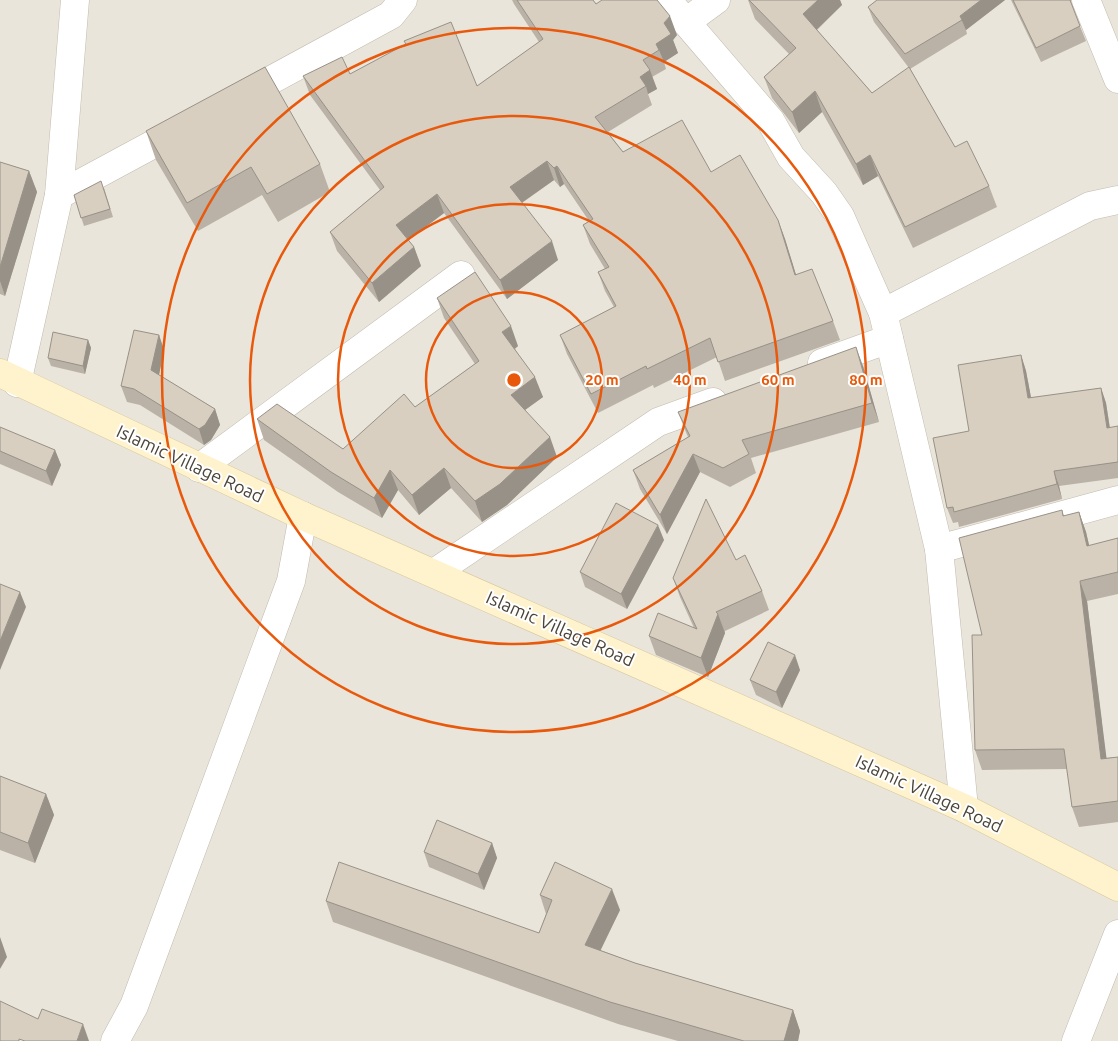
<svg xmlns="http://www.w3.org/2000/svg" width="1118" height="1041" viewBox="0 0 1118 1041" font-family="Ubuntu,sans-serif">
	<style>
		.residential { fill: #eae5da }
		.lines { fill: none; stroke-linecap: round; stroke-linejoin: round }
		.street-casing { stroke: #c2bbae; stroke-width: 29 }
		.secondary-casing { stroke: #d6c79b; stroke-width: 29 }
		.street { stroke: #fff; stroke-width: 28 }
		.secondary { stroke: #fff3cd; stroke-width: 28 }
		.wall { fill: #bab2a6 }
		.shaded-wall { fill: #979187 }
		.building { fill: #d8cfc1; stroke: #979187 }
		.ring { fill: none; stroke: #e8590c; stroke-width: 2.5 }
		.labels { text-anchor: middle; stroke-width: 4; stroke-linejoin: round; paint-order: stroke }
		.street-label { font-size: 18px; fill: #4b4439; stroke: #fff }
		.centre { fill: #e8590c; stroke: #fff; stroke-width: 2.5 }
		.ring-label { font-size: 15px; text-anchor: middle; font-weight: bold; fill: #e8590c; stroke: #fff; stroke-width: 4; stroke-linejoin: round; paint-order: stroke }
	</style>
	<rect width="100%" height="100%" fill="#f6f3ec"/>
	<!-- residential -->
	<rect class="residential" x="0" y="0" width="1118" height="1041"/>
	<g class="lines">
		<!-- street casing -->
		<g class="street-casing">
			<g id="street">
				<polyline points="667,0 770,120 791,157 824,193 840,216 883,313 939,549 964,808"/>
				<polyline points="1086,0 1118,79"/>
				<polyline points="686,22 716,0"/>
				<polyline points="238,98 391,15 403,0"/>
				<polyline points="59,195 185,127"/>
				<polyline points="883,313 1090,206 1118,200"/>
				<polyline points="822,363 889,339"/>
				<polyline points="17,383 59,195 75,0"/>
				<polyline points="199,468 461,275"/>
				<polyline points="939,549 1118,500"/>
				<polyline points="434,573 658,422 713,402"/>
				<polyline points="115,1041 134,1006 291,581 303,516"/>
				<polyline points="1076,1041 1118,934"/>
			</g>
		</g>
		<!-- secondary casing -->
		<g class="secondary-casing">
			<polyline id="secondary" points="0,373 303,516 964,808 1118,887"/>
		</g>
		<!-- street -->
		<use href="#street" class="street"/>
		<!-- secondary -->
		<use href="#secondary" class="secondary"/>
	</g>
	<!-- wall -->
	<g class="wall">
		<polygon points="512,0 593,0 596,4 677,35 673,40 678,53 664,62 666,69 652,77 657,89 648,94 652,105 608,132 623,152 711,172 778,220 785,239 796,275 833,321 840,340 725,381 717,357 654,388 653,385 598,413 567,354 560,335 614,307 605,291 598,272 605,269 590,244 583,225 589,221 564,184 560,187 554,180 522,203 558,260 507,299 444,213 408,240 414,247 421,266 379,302 337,251 330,232 380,190 310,95 303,76 350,74 477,86 539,42 514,4"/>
		<polygon points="748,0 840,0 842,5 817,30 872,93 909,68 874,22 868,7 877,0 1005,0 966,30 967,34 910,69 955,147 989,186 997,207 913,248 878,176 863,185 822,112 799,133 772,98 764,77 789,54 755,19"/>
		<polygon points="1011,0 1071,0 1071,4 1086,41 1041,62"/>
		<polygon points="146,131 320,164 330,192 278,222 262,195 198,231 156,160"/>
		<polygon points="0,162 29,171 37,192 5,296 0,294"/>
		<polygon points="104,188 113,217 84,226 74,195"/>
		<polygon points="437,298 518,346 515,349 543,397 525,410 557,457 507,505 482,522 451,488 419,515 398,490 382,518 338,492 264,440 257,419 343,449 415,407 475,364 444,318"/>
		<polygon points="159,335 164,350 159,375 215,409 220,425 211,440 204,445 140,405 127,402 121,386"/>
		<polygon points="88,340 91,348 85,374 51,366 48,358"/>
		<polygon points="1021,355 1026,371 1031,398 1101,388 1106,403 1110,428 1118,426 1118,478 1059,486 1062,499 959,527 958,522 953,523 947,508 969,431"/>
		<polygon points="863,366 879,422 751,458 756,473 730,487 700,472 667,534 640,489 633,470 688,437 685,430 678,412"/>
		<polygon points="0,427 55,450 61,465 52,486 0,464"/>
		<polygon points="1062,510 1064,516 1079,512 1086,532 1089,546 1118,538 1118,594 1087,601 1106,758 1118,757 1118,822 1079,827 1072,807 1067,769 982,770 975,750 982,635"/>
		<polygon points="664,540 627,609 585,587 580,572"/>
		<polygon points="736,560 762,591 769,610 725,631 725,633 708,677 656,655 649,636 694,628 680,597 673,578"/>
		<polygon points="800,670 782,708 756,695 750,680"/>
		<polygon points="0,776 46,794 54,815 35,863 0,850"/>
		<polygon points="492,843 497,858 484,890 429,867 424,852"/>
		<polygon points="540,895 620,910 600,950 635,963 793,1010 800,1031 798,1041 678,1041 618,1024 333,922 326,901 539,933 546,914"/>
	</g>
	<!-- shaded-wall -->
	<g class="shaded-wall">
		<polygon points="818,0 840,0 842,5 811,35 803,14"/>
		<polygon points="981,0 1005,0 966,30 960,16"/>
		<polygon points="670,16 677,35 673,40 678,53 664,62 659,50 656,44 664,23"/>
		<polygon points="650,70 657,89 648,94 646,86 640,77"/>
		<polygon points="815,91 822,112 799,133 792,112"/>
		<polygon points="870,155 878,176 863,185 856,164"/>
		<polygon points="547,161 554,180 517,206 510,187"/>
		<polygon points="557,166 564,184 560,187 554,168"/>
		<polygon points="29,171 37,192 5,296 0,281 0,267"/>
		<polygon points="437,194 444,213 403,244 396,225"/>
		<polygon points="778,220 785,239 802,294 795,275"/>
		<polygon points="552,241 558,260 507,299 500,280"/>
		<polygon points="414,247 421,266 379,302 372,283"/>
		<polygon points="511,326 518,346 510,352 502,332"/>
		<polygon points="159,335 164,350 157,385 151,370"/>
		<polygon points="88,340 91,348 85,374 83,366"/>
		<polygon points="856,347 863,366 879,422 872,403"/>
		<polygon points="1021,355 1026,371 1034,413 1028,398"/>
		<polygon points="535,377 543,397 518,415 511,395"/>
		<polygon points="1101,388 1106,403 1112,443 1107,428"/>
		<polygon points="215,409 220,425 211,440 204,445 199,429"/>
		<polygon points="550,437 557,457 507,505 482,522 475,501"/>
		<polygon points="55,450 61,465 52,486 46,471"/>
		<polygon points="693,454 700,472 667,534 660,515"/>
		<polygon points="444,468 451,488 419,515 412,495"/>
		<polygon points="390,470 398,490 382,518 374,498"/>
		<polygon points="1054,471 1059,486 1062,499 1057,484"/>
		<polygon points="1079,512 1086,532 1094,566 1087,546"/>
		<polygon points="658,525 664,540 627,609 621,594"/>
		<polygon points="1080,581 1087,601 1109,778 1101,759"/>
		<polygon points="20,592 26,607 0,670 0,641"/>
		<polygon points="718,614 725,633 708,677 701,658"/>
		<polygon points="795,655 800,670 782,708 776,692"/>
		<polygon points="46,794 54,815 35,863 28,843"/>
		<polygon points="492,843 497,858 484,890 478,874"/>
		<polygon points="612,889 620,910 593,966 585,945"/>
		<polygon points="0,937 7,957 0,969"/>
		<polygon points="793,1010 800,1031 798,1041 784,1041"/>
		<polygon points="83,1024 89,1041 77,1041"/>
	</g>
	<!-- building -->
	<g class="building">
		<polygon points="517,0 593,0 596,4 602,0 657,0 670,16 664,23 671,34 656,44 659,50 643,60 650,70 640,77 646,86 595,117 623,152 682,120 711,172 740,155 778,220 795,275 812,269 833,321 718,362 710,338 647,369 646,366 591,394 560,335 616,306 598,272 609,267 583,225 593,219 557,166 554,168 547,161 510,187 552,241 500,280 437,194 396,225 414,247 372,283 330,232 384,187 303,76 342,57 350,74 406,44 404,41 451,22 477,86 543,39"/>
		<polygon points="749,0 818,0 803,14 872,93 909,67 955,147 967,141 989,186 905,227 870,155 856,164 815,91 792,112 764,77 796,48"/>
		<polygon points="877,0 981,0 960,16 962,20 905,54 868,7"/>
		<polygon points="1013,0 1070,0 1080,26 1036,48"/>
		<polygon points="265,67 320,164 267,194 251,167 187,203 146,131"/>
		<polygon points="0,162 29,171 0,267"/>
		<polygon points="101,181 110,209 81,218 74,195"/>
		<polygon points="475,272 511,326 502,332 535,377 511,395 550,437 500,484 475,501 444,468 412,495 390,470 374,498 331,472 257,419 277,404 343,449 404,394 415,407 479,361 437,298"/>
		<polygon points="134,330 159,335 151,370 215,409 205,425 199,429 134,389 121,386"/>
		<polygon points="53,332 88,340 83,366 48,358"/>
		<polygon points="856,347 872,403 742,440 749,454 723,468 693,454 660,515 633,470 690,436 678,412"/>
		<polygon points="1021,355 1028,398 1101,388 1107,428 1118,426 1118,462 1054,471 1057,484 954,512 953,507 947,508 933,438 969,431 958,365"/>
		<polygon points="0,427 55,450 46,471 0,451"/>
		<polygon points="706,499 736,560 745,555 762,591 716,612 718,614 701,658 649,636 658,613 697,629 673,578"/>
		<polygon points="616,503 658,525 621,594 580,572"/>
		<polygon points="1062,510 1063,516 1079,512 1087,546 1118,538 1118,572 1080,581 1101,759 1118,757 1118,801 1072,807 1064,749 975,750 972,635 982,635 959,538"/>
		<polygon points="0,584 20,592 0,641"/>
		<polygon points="768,642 795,655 776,692 750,680"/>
		<polygon points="0,776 46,794 28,843 0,832"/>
		<polygon points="437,820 492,843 478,874 424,852"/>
		<polygon points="339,862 539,933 552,900 540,895 555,862 612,889 585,945 635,963 793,1010 784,1041 744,1041 610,1002 326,901"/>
		<polygon points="0,1001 38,1019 42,1009 83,1024 77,1041 25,1041 19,1039 19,1041 0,1041"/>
	</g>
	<!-- distance rings -->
	<g class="ring">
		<circle cx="514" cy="380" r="88"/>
		<circle cx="514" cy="380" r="176"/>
		<circle cx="514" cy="380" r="264"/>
		<circle cx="514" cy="380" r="352"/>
	</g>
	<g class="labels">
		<!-- street labels -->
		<g class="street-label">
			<text transform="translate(190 464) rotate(25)" y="6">Islamic Village Road</text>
			<text transform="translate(560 629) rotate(24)" y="6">Islamic Village Road</text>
			<text transform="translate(929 794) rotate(25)" y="6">Islamic Village Road</text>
		</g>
	</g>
	<circle cx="514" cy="380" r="8" class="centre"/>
	<g class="ring-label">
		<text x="602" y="385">20 m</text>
		<text x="690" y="385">40 m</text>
		<text x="778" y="385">60 m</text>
		<text x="866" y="385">80 m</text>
	</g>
</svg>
